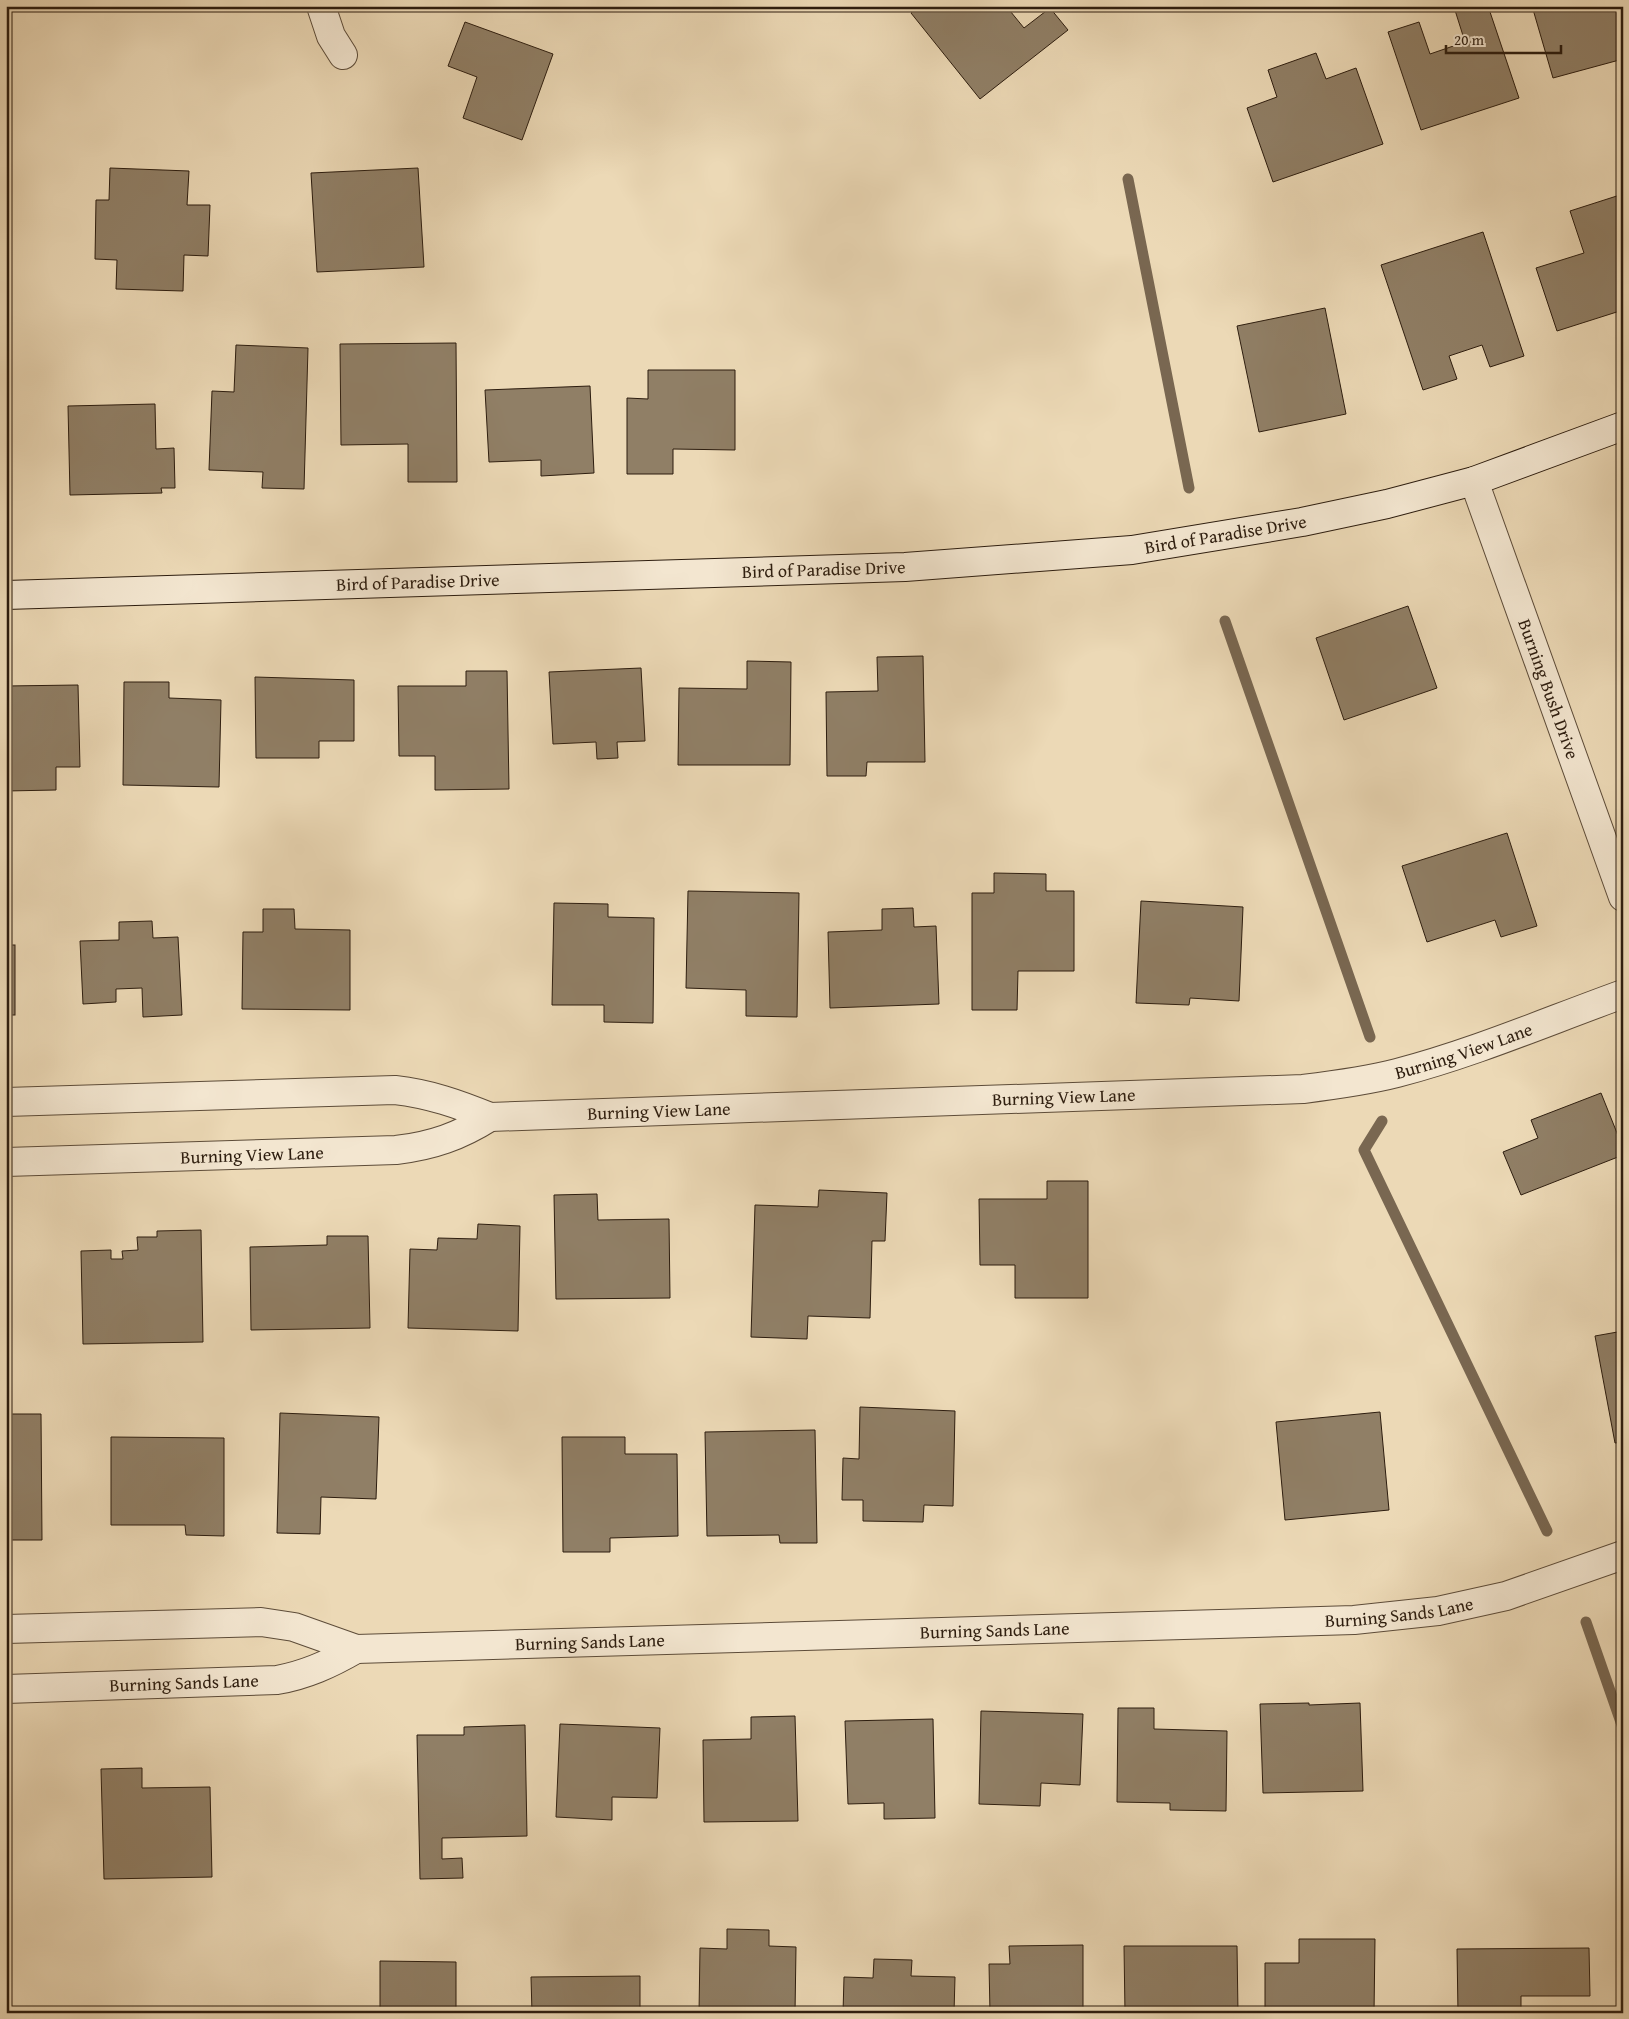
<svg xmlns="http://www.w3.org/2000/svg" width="1629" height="2019" viewBox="0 0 1629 2019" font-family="'Gentium Book Plus',serif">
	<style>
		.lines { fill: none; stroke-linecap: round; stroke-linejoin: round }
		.stream { stroke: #796751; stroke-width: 11 }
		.building { fill: #907f66; stroke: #2d1d0f }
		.street-casing { stroke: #5d4c39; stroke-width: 30 }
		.secondary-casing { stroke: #2d1d0f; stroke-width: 30 }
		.street { stroke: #f3e6d0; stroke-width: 28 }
		.secondary { stroke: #f3e6d0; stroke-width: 28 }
		.labels { text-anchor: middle; stroke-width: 4.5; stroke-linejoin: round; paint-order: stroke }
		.street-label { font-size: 18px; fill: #2d1d0f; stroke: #f3e6d0 }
	</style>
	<rect width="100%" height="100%" fill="#ecd9b6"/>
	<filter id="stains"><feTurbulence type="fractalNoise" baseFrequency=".004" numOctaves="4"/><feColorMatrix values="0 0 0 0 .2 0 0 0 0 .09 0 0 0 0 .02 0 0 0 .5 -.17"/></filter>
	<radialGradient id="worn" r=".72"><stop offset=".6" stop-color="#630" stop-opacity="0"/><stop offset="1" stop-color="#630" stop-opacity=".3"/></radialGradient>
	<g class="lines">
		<!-- stream -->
		<g class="stream">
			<polyline points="1128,179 1189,488"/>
			<polyline points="1225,621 1370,1037"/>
			<polyline points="1382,1121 1364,1150 1547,1531"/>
			<polyline points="1586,1622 1623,1728"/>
		</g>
	</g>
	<!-- building -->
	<g class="building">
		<polygon points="919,6 1006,6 1024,28 1050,8 1068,30 980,99 911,13"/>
		<polygon points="1457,6 1488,6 1519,98 1421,130 1388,32 1419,22 1430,54 1465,42 1454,7"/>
		<polygon points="1532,6 1623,6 1623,59 1553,78"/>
		<polygon points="465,22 553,54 522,140 463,118 477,77 448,66"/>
		<polygon points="1316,53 1326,79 1356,68 1383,144 1273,182 1247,108 1277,97 1268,70"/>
		<polygon points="110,168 189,171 187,205 210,205 208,256 184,255 183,291 116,289 117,260 95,259 96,200 109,200"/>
		<polygon points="418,168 424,267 317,272 311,173"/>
		<polygon points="1623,194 1623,310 1557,331 1536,268 1584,253 1570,211"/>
		<polygon points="1483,232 1524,356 1490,367 1482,345 1449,356 1457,379 1423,390 1381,265"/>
		<polygon points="1325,308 1346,414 1259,432 1237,326"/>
		<polygon points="456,343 457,482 408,482 408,444 341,445 340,344"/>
		<polygon points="236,345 308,348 304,489 262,488 263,472 209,470 212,391 234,392"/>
		<polygon points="648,370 735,370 735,450 673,449 673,474 627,474 627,398 648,399"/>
		<polygon points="590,386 594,473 541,476 541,460 489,462 485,390"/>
		<polygon points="155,404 156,449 174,448 175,488 161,488 162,493 70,495 68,406"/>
		<polygon points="1408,606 1437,688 1344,720 1316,638"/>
		<polygon points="923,656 925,762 867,762 866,776 827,776 826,692 878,691 877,657"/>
		<polygon points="747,661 791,662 790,765 678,765 679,688 747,689"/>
		<polygon points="641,668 645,741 617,742 618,758 597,759 596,742 553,744 549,672"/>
		<polygon points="466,671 507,671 509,789 435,790 435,756 399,756 398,686 466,686"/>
		<polygon points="255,677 354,680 354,741 319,741 319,758 256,758"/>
		<polygon points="124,682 169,682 169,698 221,700 219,787 123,785"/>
		<polygon points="78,685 80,767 56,767 56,790 6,791 6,686"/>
		<polygon points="1507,833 1537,926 1501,937 1495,920 1427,942 1402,866"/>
		<polygon points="994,873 1046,874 1046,891 1074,891 1074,971 1018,971 1017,1010 972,1010 972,893 994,893"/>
		<polygon points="688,891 799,893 797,1017 746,1016 746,990 686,988"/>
		<polygon points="1141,901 1243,907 1239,1001 1190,998 1189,1005 1136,1003"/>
		<polygon points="554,903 608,904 608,917 654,918 653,1023 604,1022 604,1005 552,1005"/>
		<polygon points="913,908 914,927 936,926 939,1004 830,1008 828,932 882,930 882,909"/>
		<polygon points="263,909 294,909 295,929 350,930 350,1010 242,1009 243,932 263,932"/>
		<polygon points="152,921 153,938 178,937 182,1015 143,1017 142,988 116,989 116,1002 83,1004 80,941 119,940 119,922"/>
		<rect x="6" y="945" width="9" height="70"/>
		<polygon points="1601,1093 1623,1148 1623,1155 1521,1195 1503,1152 1538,1138 1531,1120"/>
		<polygon points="1047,1181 1088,1181 1088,1298 1015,1298 1015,1265 980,1265 979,1199 1047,1199"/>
		<polygon points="819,1190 887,1193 885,1241 872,1241 870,1318 808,1316 807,1339 751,1337 755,1205 818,1207"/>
		<polygon points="597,1194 598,1220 669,1219 670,1298 556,1299 554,1195"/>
		<polygon points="478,1224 520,1226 518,1331 408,1328 410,1249 437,1250 438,1238 477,1239"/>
		<polygon points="201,1230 203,1342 83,1344 81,1251 111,1250 111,1259 123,1259 122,1251 138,1250 137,1237 157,1237 157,1231"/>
		<polygon points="327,1236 368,1236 370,1328 251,1330 250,1247 327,1245"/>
		<polygon points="1623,1331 1623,1442 1615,1443 1595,1336"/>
		<polygon points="860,1407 955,1411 953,1506 924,1505 923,1522 863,1521 863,1500 842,1500 843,1458 859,1459"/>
		<polygon points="1380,1412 1389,1510 1285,1520 1276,1422"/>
		<polygon points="280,1413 379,1417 376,1499 321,1497 320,1534 277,1533"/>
		<polygon points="6,1414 41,1414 42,1540 6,1540"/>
		<polygon points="815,1430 817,1543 780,1543 779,1535 707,1536 705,1432"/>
		<polygon points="111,1437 224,1438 224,1536 186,1535 185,1525 111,1525"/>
		<polygon points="562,1437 625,1437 625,1454 677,1454 678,1536 610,1538 610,1552 563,1552"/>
		<polygon points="1309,1703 1309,1705 1360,1703 1363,1791 1263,1793 1260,1704"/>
		<polygon points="1118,1708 1154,1708 1154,1729 1227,1731 1226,1811 1170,1810 1170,1803 1117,1802"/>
		<polygon points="981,1711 1083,1714 1080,1785 1041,1783 1040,1806 979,1804"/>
		<polygon points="795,1716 798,1821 704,1822 703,1740 751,1739 751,1717"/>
		<polygon points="933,1719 935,1818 884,1819 884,1803 848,1804 845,1721"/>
		<polygon points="560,1724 660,1728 657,1798 612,1797 612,1820 556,1817"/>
		<polygon points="525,1725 527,1836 442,1838 442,1859 462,1858 463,1878 420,1879 417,1735 464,1735 464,1727"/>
		<polygon points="142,1768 142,1788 210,1787 212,1877 104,1879 101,1769"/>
		<polygon points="727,1929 769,1930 769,1946 796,1947 795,2013 699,2013 700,1948 727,1949"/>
		<polygon points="1299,1939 1375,1939 1374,2013 1265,2013 1265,1963 1299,1963"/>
		<polygon points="1083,1945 1083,2013 990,2013 989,1964 1010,1964 1009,1946"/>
		<polygon points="1124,1946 1237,1946 1238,2013 1125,2013"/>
		<polygon points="1589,1948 1590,1996 1521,1996 1521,2013 1458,2013 1457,1949"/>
		<polygon points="874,1959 912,1960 911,1976 955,1977 954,2013 843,2013 844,1977 873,1978"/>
		<polygon points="380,1961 456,1962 456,2013 380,2013"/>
		<polygon points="640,1976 640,2013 532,2013 531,1977"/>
	</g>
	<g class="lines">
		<!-- street casing -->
		<g class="street-casing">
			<g id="street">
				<polyline points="321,6 331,36 343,55"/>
				<path id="s1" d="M1474,481l149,416"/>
				<path d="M6,1102l389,-12c35,4 63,14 95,27 -30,19 -58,29 -94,33l-390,12"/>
				<path id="s2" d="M490,1117l813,-28c32,-4 63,-8 94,-16 77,-20 151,-52 226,-79"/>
				<path d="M6,1629l255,-7 33,5 62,22c-26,15 -50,26 -79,31l-271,9"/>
				<path id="s3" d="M356,1649l998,-29 84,-9 68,-15 117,-41"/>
			</g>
		</g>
		<!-- secondary casing -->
		<g class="secondary-casing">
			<g id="secondary">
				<path id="s4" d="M6,595l899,-28 227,-17 170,-28 85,-18 87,-23 149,-55"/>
			</g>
		</g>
		<!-- street -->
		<use href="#street" class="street"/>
		<!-- secondary -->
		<use href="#secondary" class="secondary"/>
	</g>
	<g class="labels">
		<!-- street labels -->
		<g class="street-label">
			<text dy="6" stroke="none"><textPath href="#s4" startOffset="1222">Bird of Paradise Drive</textPath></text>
			<text dy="6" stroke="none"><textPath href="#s4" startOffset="818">Bird of Paradise Drive</textPath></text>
			<text dy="6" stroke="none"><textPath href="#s4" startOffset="412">Bird of Paradise Drive</textPath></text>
			<text dy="6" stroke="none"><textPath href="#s1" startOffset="221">Burning Bush Drive</textPath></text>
			<text dy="6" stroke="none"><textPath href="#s2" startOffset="979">Burning View Lane</textPath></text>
			<text dy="6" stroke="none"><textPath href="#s2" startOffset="574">Burning View Lane</textPath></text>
			<text dy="6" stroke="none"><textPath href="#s2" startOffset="169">Burning View Lane</textPath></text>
			<text transform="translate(252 1155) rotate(-2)" y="6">Burning View Lane</text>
			<text dy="6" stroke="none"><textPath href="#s3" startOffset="1044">Burning Sands Lane</textPath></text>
			<text dy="6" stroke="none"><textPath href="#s3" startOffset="639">Burning Sands Lane</textPath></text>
			<text dy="6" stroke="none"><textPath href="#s3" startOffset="234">Burning Sands Lane</textPath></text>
			<text transform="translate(184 1683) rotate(-2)" y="6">Burning Sands Lane</text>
		</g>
	</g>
	<!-- margin -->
	<rect width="1629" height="2019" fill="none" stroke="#ecd9b6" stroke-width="25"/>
	<rect x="8" y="8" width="1614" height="2004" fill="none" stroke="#2d1d0f" stroke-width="2.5"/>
	<rect x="12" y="12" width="1604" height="1994" fill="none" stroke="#2d1d0f"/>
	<!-- scale -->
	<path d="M1446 45v8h115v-8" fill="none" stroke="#2d1d0f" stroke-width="2.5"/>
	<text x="1454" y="45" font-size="15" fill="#2d1d0f" stroke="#f3e6d0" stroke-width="4" paint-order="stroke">20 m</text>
	<rect width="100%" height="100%" filter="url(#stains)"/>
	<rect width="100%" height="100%" fill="url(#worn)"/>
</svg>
